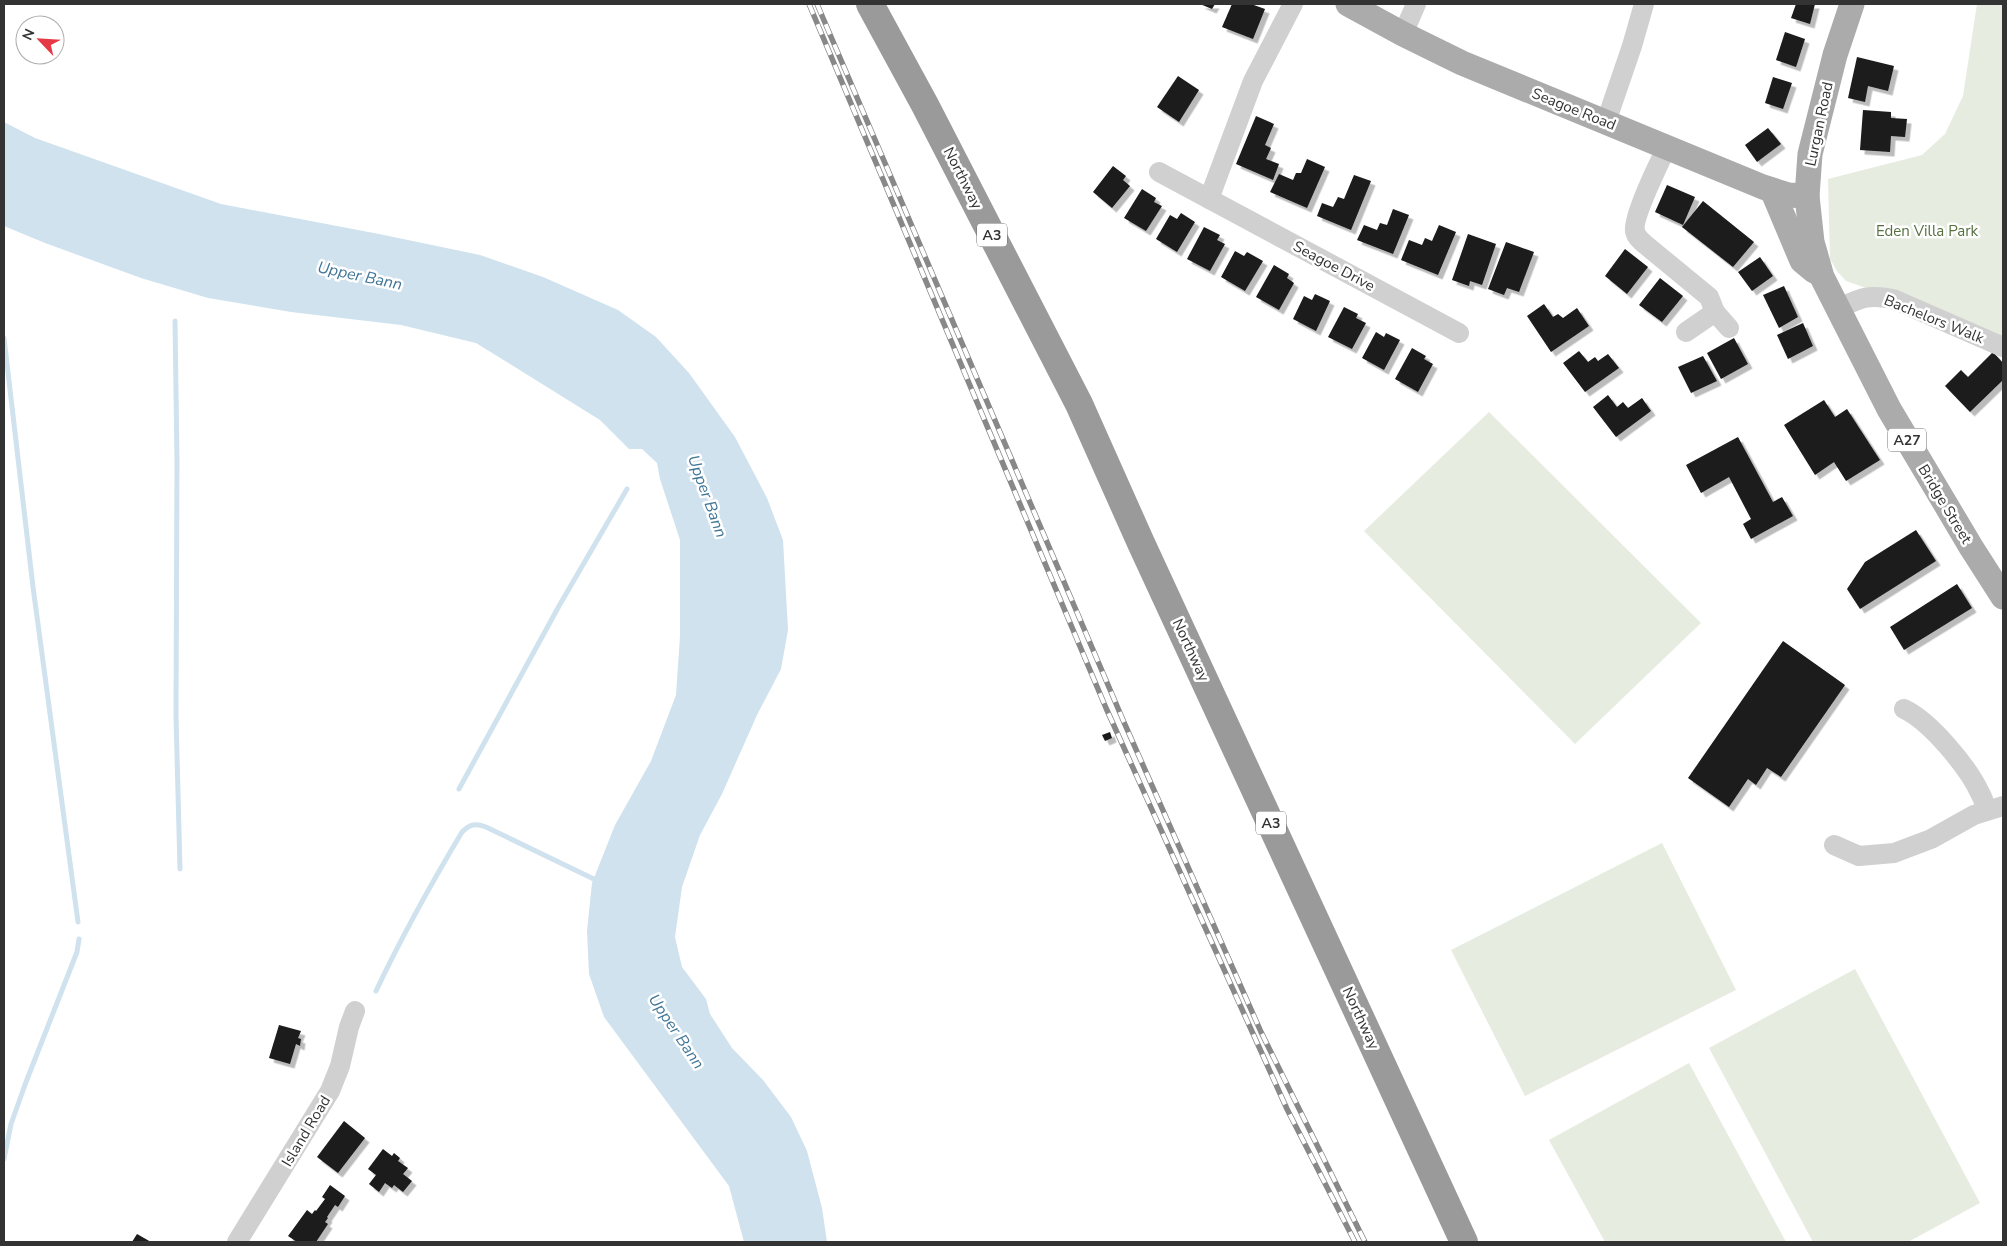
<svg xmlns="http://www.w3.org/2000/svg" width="2007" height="1246" viewBox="0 0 2007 1246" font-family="'Nunito Sans',sans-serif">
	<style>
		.green { fill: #e6ecdf }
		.water { fill: #cfe2ee }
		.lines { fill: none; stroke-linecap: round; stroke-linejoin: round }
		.stream { stroke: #cfe2ee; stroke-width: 5 }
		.building { fill: #1a1a1a; filter: url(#shadow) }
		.minor { stroke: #d0d0d0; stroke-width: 20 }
		.major { stroke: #ababab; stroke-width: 25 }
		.highway { stroke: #9a9a9a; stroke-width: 28 }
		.rail-casing { stroke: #888; stroke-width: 5.5 }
		.rail { stroke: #fff; stroke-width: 4; stroke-dasharray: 11; stroke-linecap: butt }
		.labels { text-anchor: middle; stroke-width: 5; stroke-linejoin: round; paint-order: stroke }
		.shield { fill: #fff; stroke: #707070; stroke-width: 1 }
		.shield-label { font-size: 14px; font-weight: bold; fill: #333 }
		.street-label { font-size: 15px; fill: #333; stroke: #fff }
		.park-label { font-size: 15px; fill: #56703f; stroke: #fff }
		.water-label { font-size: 16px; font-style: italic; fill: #3f7597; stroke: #fff }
	</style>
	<defs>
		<filter id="shadow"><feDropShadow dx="4.5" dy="4.5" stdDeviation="0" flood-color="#0004"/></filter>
	</defs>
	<rect width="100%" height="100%" fill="#fff"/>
	<!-- green -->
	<g class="green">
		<polygon points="1977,4 2003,4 2003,347 1881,293 1846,281 1837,271 1830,259 1828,179 1922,155 1945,134 1963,96"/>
		<polygon points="1489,412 1701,623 1575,744 1364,531"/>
		<polygon points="1662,843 1736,990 1525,1096 1451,950"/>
		<polygon points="1855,969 1980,1203 1908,1242 1813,1242 1709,1048"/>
		<polygon points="1689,1063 1786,1242 1605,1242 1549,1140"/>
	</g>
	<!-- water -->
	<polygon class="water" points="4,122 35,138 221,204 379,234 480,255 543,277 618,310 656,337 689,373 735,437 767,498 783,540 788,630 781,669 757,715 722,794 700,835 682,887 675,937 682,967 706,999 710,1014 732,1048 763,1080 791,1117 807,1151 822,1208 827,1242 744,1242 729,1186 604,1017 589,974 587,931 592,883 615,825 651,761 676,695 680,636 680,540 660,479 657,463 642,449 629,449 600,420 476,343 401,325 291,312 208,298 141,278 45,243 4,226"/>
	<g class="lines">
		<!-- stream -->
		<g class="stream">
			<polyline points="175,321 177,460 176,716 180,869"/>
			<polyline points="4,338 33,587 78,922"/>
			<polyline points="459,789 559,606 627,489"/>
			<path d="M376,991c26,-55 55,-107 86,-159 8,-8 13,-9 24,-5l114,55"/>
			<polyline points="4,1159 11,1124 26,1082 77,952 79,939"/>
		</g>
	</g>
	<!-- building -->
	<g class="building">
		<polygon points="1200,4 1215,4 1212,9"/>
		<polygon points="1232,4 1251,4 1265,9 1253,39 1222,27"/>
		<polygon points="1796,4 1815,4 1810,24 1791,18"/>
		<polygon points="1785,32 1805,39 1796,67 1776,60"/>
		<polygon points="1857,57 1894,66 1888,91 1868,86 1865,102 1848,98"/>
		<polygon points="1178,76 1199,90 1179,122 1157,107"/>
		<polygon points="1773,77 1792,83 1783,109 1765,103"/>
		<polygon points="1863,110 1891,112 1891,118 1907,119 1905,137 1891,136 1890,152 1860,150"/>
		<polygon points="1256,116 1274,124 1265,145 1271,148 1266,159 1279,164 1273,180 1236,164"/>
		<polygon points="1768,128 1781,144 1757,162 1745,145"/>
		<polygon points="1307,159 1325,167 1307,208 1270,192 1279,174 1293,180 1296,173 1301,173"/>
		<polygon points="1113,166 1126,176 1123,180 1130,186 1112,208 1093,192"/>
		<polygon points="1354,175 1371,181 1351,230 1317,216 1322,203 1333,207 1338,197 1344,199"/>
		<polygon points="1667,185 1695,197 1683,225 1655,212"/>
		<polygon points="1142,189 1156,198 1154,202 1162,206 1146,231 1124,218"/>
		<polygon points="1703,201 1754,242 1733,267 1682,227"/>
		<polygon points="1393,209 1409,215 1393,254 1357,240 1364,225 1377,230 1380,223 1387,225"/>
		<polygon points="1181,213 1195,222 1177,252 1156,239 1170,215 1177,219"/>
		<polygon points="1439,225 1456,232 1438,275 1401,260 1409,240 1422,245 1425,238 1432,241"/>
		<polygon points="1204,227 1220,235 1217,240 1225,244 1210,271 1187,259"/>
		<polygon points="1468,234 1496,244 1482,285 1470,281 1469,286 1452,280"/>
		<polygon points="1506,242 1534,252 1519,292 1507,288 1504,295 1488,289"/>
		<polygon points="1625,249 1648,267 1627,294 1605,276"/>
		<polygon points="1235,251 1244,256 1247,252 1263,261 1245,291 1221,277"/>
		<polygon points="1760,257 1773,276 1752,291 1738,272"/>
		<polygon points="1274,265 1289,274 1287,278 1294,283 1279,310 1256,297"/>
		<polygon points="1660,278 1683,296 1662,322 1639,305"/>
		<polygon points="1784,286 1798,317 1779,328 1763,295"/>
		<polygon points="1315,294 1330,301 1316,331 1293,319 1304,296 1312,300"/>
		<polygon points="1544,304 1553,317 1558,314 1563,318 1577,308 1589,326 1551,352 1527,316"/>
		<polygon points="1344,307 1358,314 1356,318 1366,323 1352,349 1328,337"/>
		<polygon points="1803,323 1813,346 1788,359 1777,335"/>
		<polygon points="1376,332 1384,337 1386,333 1400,340 1384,370 1362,358"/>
		<polygon points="1734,338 1748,364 1721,379 1707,353"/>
		<polygon points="1412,348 1426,356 1424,359 1433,364 1418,392 1395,379"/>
		<polygon points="1579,351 1588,362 1595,357 1598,361 1608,354 1619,368 1585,392 1563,363"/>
		<polygon points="1993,352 2003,363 2003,380 1970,412 1945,386 1961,370 1968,377"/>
		<polygon points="1703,356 1717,381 1691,393 1678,367"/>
		<polygon points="1608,395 1617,407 1623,402 1628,408 1642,398 1651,411 1616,437 1593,407"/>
		<polygon points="1824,400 1835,417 1847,409 1880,460 1846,481 1834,462 1815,475 1784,425"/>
		<polygon points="1738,437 1773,502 1782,497 1793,516 1751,539 1743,524 1751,519 1729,477 1701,493 1686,465"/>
		<polygon points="1916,530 1936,561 1860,609 1847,589 1865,562"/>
		<polygon points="1957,584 1972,608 1904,650 1890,627"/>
		<polygon points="1783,641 1845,685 1781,777 1767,768 1756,785 1748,779 1729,807 1688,778"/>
		<polygon points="1110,732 1112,738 1105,741 1102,735"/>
		<polygon points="279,1025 301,1031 298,1038 301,1039 300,1046 296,1044 290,1064 269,1058"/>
		<polygon points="344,1121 365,1138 338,1173 317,1157"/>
		<polygon points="383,1149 392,1156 394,1153 400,1158 398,1161 408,1168 403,1174 412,1181 403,1192 394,1185 392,1188 385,1183 379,1192 369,1184 376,1175 368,1169"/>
		<polygon points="330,1185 345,1196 338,1207 335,1205 327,1217 328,1218 325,1222 328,1224 316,1242 297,1242 288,1236 307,1210 312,1214 315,1210 316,1211 325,1199 322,1197"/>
		<polygon points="137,1234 151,1242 132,1242"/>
	</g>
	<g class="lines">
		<!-- minor -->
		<g class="minor">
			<polyline points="1403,34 1416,4"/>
			<polyline points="1606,122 1632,46 1644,4"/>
			<path d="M1667,147c-7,14 -35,71 -32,84 1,6 7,11 12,15l62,51 6,15 14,16"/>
			<polyline points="1159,172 1459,333"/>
			<polyline points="1209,199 1253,81 1293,4"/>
			<path d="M1837,309c24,-11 30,-15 56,-10l110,48"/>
			<polyline points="1686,332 1715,312"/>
			<path d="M1904,709c26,12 64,58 76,84 3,5 5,12 6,18"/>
			<polyline points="1834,845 1859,856 1894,853 1931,839 1974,815 2003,806"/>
			<polyline points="237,1242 330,1091 340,1066 349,1027 355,1011"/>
		</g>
		<!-- major -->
		<g class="major">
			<polyline points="1348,4 1403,34 1462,63 1763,187 1788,195 1807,196"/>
			<polyline points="1852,4 1835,55 1810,154 1807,196 1812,242 1822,277 1889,409 1971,547 2003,597"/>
			<polyline points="1772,190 1802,261 1814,271"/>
		</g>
		<!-- highway -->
		<polyline class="highway" points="870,4 925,105 1079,404 1141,543 1464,1242"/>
		<!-- rail casing -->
		<g class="rail-casing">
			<g id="rail">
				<polyline points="809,4 1106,708 1287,1109 1355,1242"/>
				<polyline points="817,4 1123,720 1261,1032 1365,1242"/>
			</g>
		</g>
		<!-- rail -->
		<use href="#rail" class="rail"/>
	</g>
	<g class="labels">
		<!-- shield labels -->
		<g class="shield">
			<rect x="977" y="223.5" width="30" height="23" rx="4"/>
			<rect x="1888" y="428.5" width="38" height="23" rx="4"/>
			<rect x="1256" y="811.5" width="30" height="23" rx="4"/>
		</g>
		<g class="shield-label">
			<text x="992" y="240">A3</text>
			<text x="1907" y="445">A27</text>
			<text x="1271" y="828">A3</text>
		</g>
		<!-- street labels -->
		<g class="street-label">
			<text transform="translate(1574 109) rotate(22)" y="5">Seagoe Road</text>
			<text transform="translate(1819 124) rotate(-78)" y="5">Lurgan Road</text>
			<text transform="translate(963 178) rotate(63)" y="5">Northway</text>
			<text transform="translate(1334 266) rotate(28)" y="5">Seagoe Drive</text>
			<text transform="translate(1934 319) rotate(22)" y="5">Bachelors Walk</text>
			<text transform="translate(1945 504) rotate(59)" y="5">Bridge Street</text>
			<text transform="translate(1191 650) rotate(65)" y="5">Northway</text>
			<text transform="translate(1361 1018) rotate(65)" y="5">Northway</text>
			<text transform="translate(306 1131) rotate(-59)" y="5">Island Road</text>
		</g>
		<!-- park labels -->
		<g class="park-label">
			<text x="1927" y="236">Eden Villa Park</text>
		</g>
		<!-- water labels -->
		<g class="water-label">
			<text transform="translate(360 275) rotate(12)" y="6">Upper Bann</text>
			<text transform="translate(708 496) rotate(70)" y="6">Upper Bann</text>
			<text transform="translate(677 1031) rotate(56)" y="6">Upper Bann</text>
		</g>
	</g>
	<!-- border -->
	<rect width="2007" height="1246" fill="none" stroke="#333333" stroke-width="10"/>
	<!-- north arrow -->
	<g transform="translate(40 40) rotate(295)"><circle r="24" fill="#ffffff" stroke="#adadad"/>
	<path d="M0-4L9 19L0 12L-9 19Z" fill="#e63946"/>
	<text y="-8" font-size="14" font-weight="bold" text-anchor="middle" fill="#333333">N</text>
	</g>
</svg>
